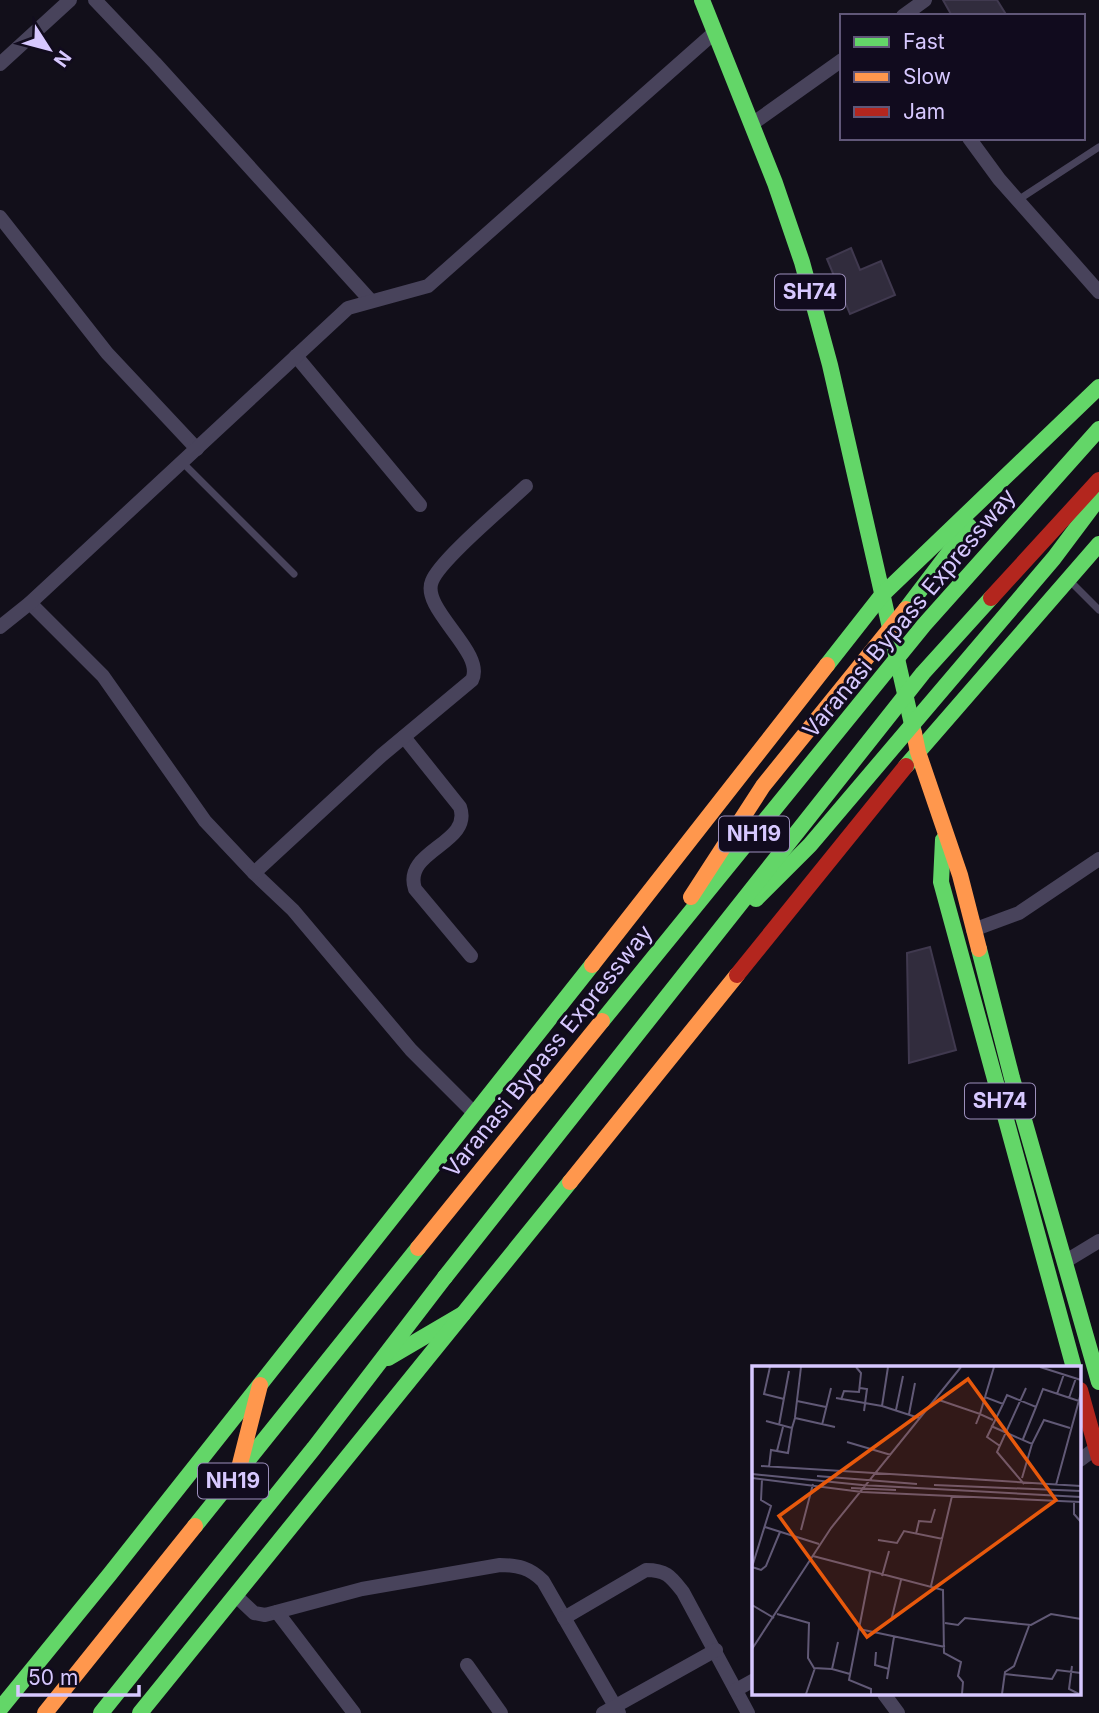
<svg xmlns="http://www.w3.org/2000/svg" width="1099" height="1713" viewBox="0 0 1099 1713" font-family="Inter,sans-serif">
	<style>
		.building { fill: #312c3d; stroke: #40394f; stroke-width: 2 }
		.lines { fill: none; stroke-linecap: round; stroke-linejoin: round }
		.lane { stroke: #48435b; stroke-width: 7 }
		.street { stroke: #48435b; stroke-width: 14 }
		.fast { stroke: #63d668; stroke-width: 16 }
		.slow { stroke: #ff974d; stroke-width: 16 }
		.jam { stroke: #b3261e; stroke-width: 16 }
		.fast-bridge { stroke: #63d668; stroke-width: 16 }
		.slow-bridge { stroke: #ff974d; stroke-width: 16 }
		.jam-bridge { stroke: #b3261e; stroke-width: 16 }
		.labels { text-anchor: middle; stroke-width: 6; stroke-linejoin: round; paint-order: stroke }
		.shield { fill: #110b1e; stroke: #9c8fbc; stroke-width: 2 }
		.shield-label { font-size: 21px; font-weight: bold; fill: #d7c8ff }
		.street-label { font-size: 23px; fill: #d7c8ff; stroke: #110b1e }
		.inset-road { fill: none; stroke: #615976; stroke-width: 2 }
		.view { fill: #e8590c; fill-opacity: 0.15; stroke: #e8590c; stroke-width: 3.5 }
		.inset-edge { fill: none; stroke: #d7c8ff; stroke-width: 3.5 }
	</style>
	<rect width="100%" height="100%" fill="#120f1a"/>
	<!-- building -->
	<g class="building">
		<polygon points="943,0 997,0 1007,16 952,16"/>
		<polygon points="851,248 860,270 881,261 895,295 850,314 827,259"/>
		<polygon points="930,947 956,1050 909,1063 907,953"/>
	</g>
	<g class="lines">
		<!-- lane -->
		<g class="lane">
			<polyline points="1018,200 1099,147"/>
			<polyline points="182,462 294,574"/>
			<polyline points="1070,581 1099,610"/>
		</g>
		<!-- street -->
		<g class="street">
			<polyline points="95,0 155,63 371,301"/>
			<polyline points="903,16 925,0"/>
			<polyline points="0,64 70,0"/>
			<polyline points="752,124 842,60"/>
			<polyline points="969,138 999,179 1099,292"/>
			<polyline points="0,217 107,353 197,449"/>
			<polyline points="296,356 420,505"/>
			<polyline points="30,603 103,676 205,821 254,873 293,910 411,1050 475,1114"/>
			<polyline points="0,627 30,603 348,308 428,286 715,32"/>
			<path d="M404,737l56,70c13,37 -58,43 -45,82l56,67"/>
			<path d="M254,873l128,-118 90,-75c14,-28 -52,-71 -40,-99 8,-21 74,-76 94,-95"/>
			<polyline points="973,930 1019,913 1099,859"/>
			<polyline points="1066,1261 1099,1241"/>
			<polyline points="1080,1460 1096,1448"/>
			<path d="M235,1595l19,18 11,2 97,-26 138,-24c18,0 30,3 43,16l76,132"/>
			<polyline points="277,1612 354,1713"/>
			<path d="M564,1618l82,-48c21,0 25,7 37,22l65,121"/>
			<polyline points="467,1665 501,1713"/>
			<polyline points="736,1690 754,1680"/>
			<polyline points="884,1694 898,1713"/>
			<polyline points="603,1713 716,1650"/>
		</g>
		<!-- fast -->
		<g class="fast">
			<polyline points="702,0 775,183 802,262 830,365 914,733"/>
			<polyline points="906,609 969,526"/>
			<polyline points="827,665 882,595 1099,387"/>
			<polyline points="906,766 1099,544"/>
			<polyline points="943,840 941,882 1074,1368"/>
			<polyline points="979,949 1012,1078 1099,1382"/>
			<polyline points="388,1358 463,1314"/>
			<polyline points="195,1526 418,1248"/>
			<polyline points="0,1709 110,1574 592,965"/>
			<polyline points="101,1713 314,1448 445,1277"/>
			<polyline points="140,1713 570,1182"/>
		</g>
		<!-- slow -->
		<g class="slow">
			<polyline points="914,733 918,752 960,875 979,949"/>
			<polyline points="592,965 827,665"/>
			<polyline points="570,1182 737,975"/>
			<polyline points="239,1468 260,1385"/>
			<polyline points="45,1713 195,1526"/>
		</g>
		<!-- jam -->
		<g class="jam">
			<polyline points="737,975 906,766"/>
			<polyline points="1080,1390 1099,1458"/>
		</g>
		<!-- fast-bridge -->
		<g class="fast-bridge">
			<polyline points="756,899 810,845 1054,558 1099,498"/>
			<polyline points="602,1021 924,625 1099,429"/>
			<polyline points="445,1277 923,673 991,598"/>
		</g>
		<!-- slow-bridge -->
		<g class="slow-bridge">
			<polyline points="691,897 763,786 906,609"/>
			<polyline points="418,1248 602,1021"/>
		</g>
		<!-- jam-bridge -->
		<polyline class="jam-bridge" points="991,598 1099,480"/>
	</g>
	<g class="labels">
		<!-- shield labels -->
		<g class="shield">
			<rect x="775" y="274.5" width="70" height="35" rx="5"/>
			<rect x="719" y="816.5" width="70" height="35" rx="5"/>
			<rect x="965" y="1083.5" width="70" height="35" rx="5"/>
			<rect x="198" y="1463.5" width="70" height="35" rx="5"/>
		</g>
		<g class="shield-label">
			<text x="810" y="299">SH74</text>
			<text x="754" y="841">NH19</text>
			<text x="1000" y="1108">SH74</text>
			<text x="233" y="1488">NH19</text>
		</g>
		<!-- street labels -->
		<g class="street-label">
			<text transform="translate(909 613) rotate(-50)" y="8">Varanasi Bypass Expressway</text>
			<text transform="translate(548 1051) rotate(-51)" y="8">Varanasi Bypass Expressway</text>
		</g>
	</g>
	<!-- overview -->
	<g transform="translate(752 1366)">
		<rect width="329" height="329" fill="#120f1a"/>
		<path class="inset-road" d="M18,1l-6,27 20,5M136,1l-6,39 37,12M288,1l41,13M108,22l7,1 -3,22M305,28l7,-20M233,31l9,-30M84,32l46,8M317,32l7,-20M89,34l3,-9 15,1 2,-19 -5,-6M187,34l41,14 5,-17 18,7 4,-9 29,12 7,-18 36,12M45,35l29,6M144,44l7,-34M157,48l6,-31M43,51l6,-50M14,55l26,7 -4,25 -17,-3 -2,17M224,58l4,-10 13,6M27,59l10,-54M70,59l9,-37M239,60l41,18 12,-24 26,8M40,62l3,-10 40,9M271,73l13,-32M95,76l44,13M248,80l-13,-9 16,-33M25,85l6,-24M9,100l320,20M0,108l110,11 219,12M65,110l100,8M0,112l110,14 219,10M270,112l10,-34M10,113l-1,21 10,6 -19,61 9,3 5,-4 14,-34M272,118l-27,-32 29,-64M182,119l147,6M304,119l25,-92M99,122l45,2M322,136v12l7,8M13,161l54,17M49,164l12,-46M164,168l3,-13 12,1 4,-13M126,174l19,3 7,-12 39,8M61,190l130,34 1,63 17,9 -3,14 5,6 -1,12M118,206l-21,108 22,9v5M130,210l7,-25M179,220l21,-90M0,239l22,13M25,248l32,9 -1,35 6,10 18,1M139,255l10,-41M193,257l13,2 7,-7 66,7 20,-11 30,5M107,263l86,18M86,276l-6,27 18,5M0,283l79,-121 130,-161M124,286l-1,13 14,4M320,300l-3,23 10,5M253,308l47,5 5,-9 24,3M135,313l7,-42M54,328l9,-26M250,328l3,-22 9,-6 15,-40"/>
		<path class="view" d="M216,13l88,121 -189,137 -88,-121z"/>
		<rect width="329" height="329" class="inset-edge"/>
	</g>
	<!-- legend -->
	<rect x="840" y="14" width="245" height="126" fill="#110b1e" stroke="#605778" stroke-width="2"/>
	<rect x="854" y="37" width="35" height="10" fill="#63d668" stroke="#605778" stroke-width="2"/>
	<text x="903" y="49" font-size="21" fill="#d7c8ff">Fast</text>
	<rect x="854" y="72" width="35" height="10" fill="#ff974d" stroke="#605778" stroke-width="2"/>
	<text x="903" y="84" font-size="21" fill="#d7c8ff">Slow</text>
	<rect x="854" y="107" width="35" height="10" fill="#b3261e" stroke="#605778" stroke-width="2"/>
	<text x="903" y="119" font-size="21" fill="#d7c8ff">Jam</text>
	<!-- north arrow -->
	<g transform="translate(49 49) rotate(126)" stroke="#110b1e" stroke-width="5" paint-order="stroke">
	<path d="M0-5L12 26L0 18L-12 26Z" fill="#d7c8ff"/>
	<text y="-10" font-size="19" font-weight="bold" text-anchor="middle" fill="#d7c8ff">N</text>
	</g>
	<!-- scale -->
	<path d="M18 1685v10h121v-10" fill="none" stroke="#d7c8ff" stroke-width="3.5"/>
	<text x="28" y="1685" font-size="21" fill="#d7c8ff" stroke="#110b1e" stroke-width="5" paint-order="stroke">50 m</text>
</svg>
